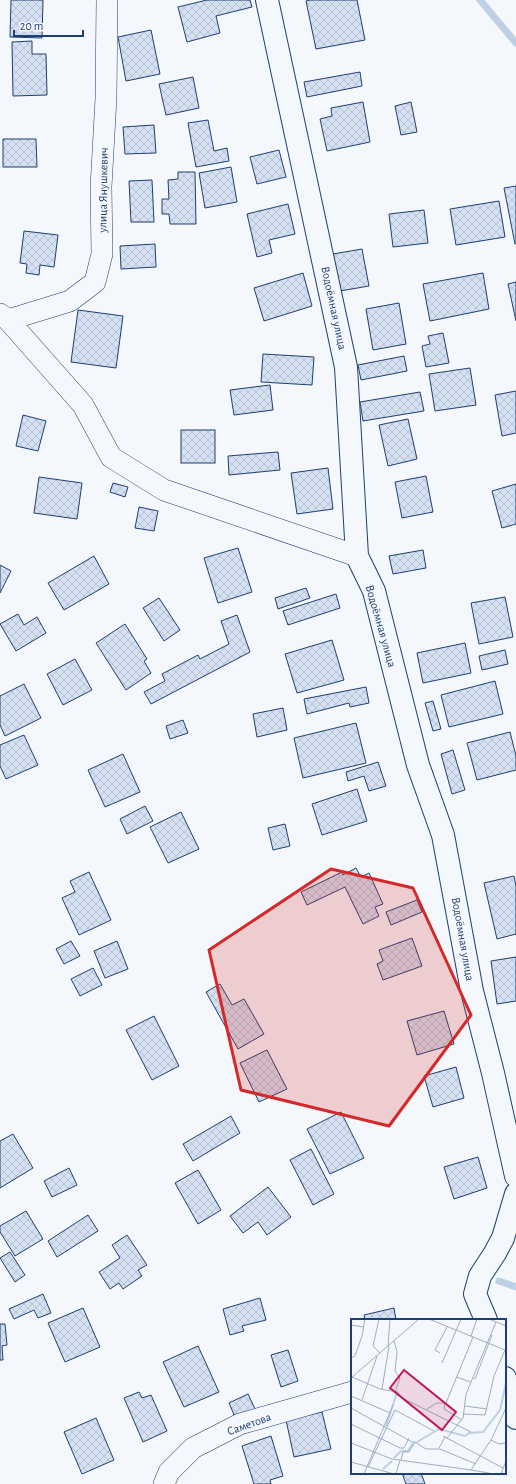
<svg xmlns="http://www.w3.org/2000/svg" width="516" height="1484" viewBox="0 0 516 1484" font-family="'Alegreya Sans',sans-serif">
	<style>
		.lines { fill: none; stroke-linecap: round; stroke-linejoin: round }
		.stream { stroke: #bed0e5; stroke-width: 7 }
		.building { fill: url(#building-cross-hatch); stroke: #1d3f73 }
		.minor-casing { stroke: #1d3f73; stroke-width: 22 }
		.tertiary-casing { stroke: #1d3f73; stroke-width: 24 }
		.minor { stroke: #f4f7fb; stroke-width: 21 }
		.tertiary { stroke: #f4f7fb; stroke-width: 22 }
		.marked { fill: #d62828; fill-opacity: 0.2; stroke: #d62828; stroke-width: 3; stroke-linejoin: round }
		.labels { text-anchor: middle; stroke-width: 3; stroke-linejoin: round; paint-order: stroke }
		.street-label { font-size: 12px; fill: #1d3f73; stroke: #f4f7fb }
		.inset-river { fill: none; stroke: #bed0e5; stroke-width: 2 }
		.inset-road { fill: none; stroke: #9eadc5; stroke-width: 1 }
		.view { fill: #c2185b; fill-opacity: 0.15; stroke: #c2185b; stroke-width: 2 }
		.inset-edge { fill: none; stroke: #1d3f73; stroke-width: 2 }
	</style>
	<defs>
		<pattern id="building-cross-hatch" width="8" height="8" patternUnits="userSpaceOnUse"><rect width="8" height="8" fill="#d5e0f0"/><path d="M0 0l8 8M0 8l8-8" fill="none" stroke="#b6c1d1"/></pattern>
	</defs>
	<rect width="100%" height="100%" fill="#f4f7fb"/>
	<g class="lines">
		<!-- stream -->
		<g class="stream">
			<polyline points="480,0 516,43"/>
			<polyline points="499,1281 516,1287"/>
		</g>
	</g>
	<!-- building -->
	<g class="building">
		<polygon points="11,0 43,0 42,38 10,37"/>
		<polygon points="207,0 250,0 252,7 216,16 220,33 187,42 178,7"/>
		<polygon points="310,0 357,0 365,40 316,49 306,1"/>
		<polygon points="151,30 160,74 126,81 118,37"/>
		<polygon points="32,41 32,54 46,54 47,95 13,96 12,42"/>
		<polygon points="360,72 362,86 307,97 304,82"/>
		<polygon points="193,77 199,108 166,115 159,84"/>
		<polygon points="363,102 370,142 327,151 320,119 332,116 331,108"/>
		<polygon points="411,102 417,132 401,135 395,106"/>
		<polygon points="208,120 214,151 227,148 229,161 196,167 188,123"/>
		<polygon points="154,125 156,153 125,154 123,127"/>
		<polygon points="3,139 36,139 37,167 3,167"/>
		<polygon points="279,150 286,177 257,184 250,157"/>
		<polygon points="231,167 237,202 205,208 199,173"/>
		<polygon points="178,172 195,172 196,224 170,224 169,214 162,214 162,199 169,199 168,180 178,179"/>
		<polygon points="152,180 154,222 131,222 129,181"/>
		<polygon points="516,186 516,244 515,244 504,188"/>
		<polygon points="499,201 505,237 456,245 450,209"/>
		<polygon points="288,204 295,234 269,240 272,253 257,257 247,214"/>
		<polygon points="424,210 428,243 393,247 389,214"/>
		<polygon points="24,231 58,235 54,267 40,265 39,275 26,273 27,264 20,263"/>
		<polygon points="155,244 156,267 121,269 120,246"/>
		<polygon points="362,249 369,286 340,291 333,254"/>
		<polygon points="303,273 312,306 264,321 254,288"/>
		<polygon points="483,273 489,309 430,321 423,284"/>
		<polygon points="516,282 516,321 508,284"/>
		<polygon points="399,303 406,344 373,350 366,309"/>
		<polygon points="78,310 123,316 116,368 71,362"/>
		<polygon points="443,333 449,363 426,367 422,346 430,344 428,336"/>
		<polygon points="263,354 314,357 312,385 261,382"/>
		<polygon points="404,356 407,371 361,380 358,365"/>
		<polygon points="470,368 476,405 435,411 429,374"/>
		<polygon points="270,385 273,410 234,415 230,390"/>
		<polygon points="516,391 516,433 502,436 495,395"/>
		<polygon points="420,392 424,411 363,421 360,402"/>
		<polygon points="23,415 46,421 38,451 16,446"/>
		<polygon points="408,419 417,459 388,466 379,425"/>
		<rect x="181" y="430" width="34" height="33"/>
		<polygon points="278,452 280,470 229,475 228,456"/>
		<polygon points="328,468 333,509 297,514 291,473"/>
		<polygon points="426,476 433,512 402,518 395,482"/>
		<polygon points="39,477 82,483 77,519 34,513"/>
		<polygon points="113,483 128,487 125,497 110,492"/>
		<polygon points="516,484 516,524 502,528 492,491"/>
		<polygon points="139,507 158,511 154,531 135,528"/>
		<polygon points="238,548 252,592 218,603 204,558"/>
		<polygon points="423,550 426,568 393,574 389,556"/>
		<polygon points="94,556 109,584 64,610 48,583"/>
		<polygon points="0,565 11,571 0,593"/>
		<polygon points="306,588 310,598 278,609 275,598"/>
		<polygon points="336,594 340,608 288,625 283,611"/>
		<polygon points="505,597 513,637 479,644 471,603"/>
		<polygon points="159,598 180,630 164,641 143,608"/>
		<polygon points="18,614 24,625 37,617 46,633 16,651 0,624"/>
		<polygon points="237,615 250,652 151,704 144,692 165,681 162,674 198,655 200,659 229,644 221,621"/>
		<polygon points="125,624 147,659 144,661 151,673 126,690 96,643"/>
		<polygon points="332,640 344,680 297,693 285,654"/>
		<polygon points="465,643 471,673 423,683 417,653"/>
		<polygon points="505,650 508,664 482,670 479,656"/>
		<polygon points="75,659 92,690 63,705 47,674"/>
		<polygon points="495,681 503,714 449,727 441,695"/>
		<polygon points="24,684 41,718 5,736 0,725 0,696"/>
		<polygon points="366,687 369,703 350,707 349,703 307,714 304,699"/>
		<polygon points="433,701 441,729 433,731 425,703"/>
		<polygon points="283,708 287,730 257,737 253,714"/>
		<polygon points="183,720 188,733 170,739 166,726"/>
		<polygon points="356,723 366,763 303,778 294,738"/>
		<polygon points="510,732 516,756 516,770 477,780 467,743"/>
		<polygon points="24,735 38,765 6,779 0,766 0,745"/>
		<polygon points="453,750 465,790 452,794 441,754"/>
		<polygon points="123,754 140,792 105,807 88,770"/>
		<polygon points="378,762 386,786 369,791 364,776 348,781 346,772"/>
		<polygon points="357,789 367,821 322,835 312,804"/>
		<polygon points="145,806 153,821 127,834 120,819"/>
		<polygon points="181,812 199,849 168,863 150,827"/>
		<polygon points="285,824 290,846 273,850 268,828"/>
		<polygon points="356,868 361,877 369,873 383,904 375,907 379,916 363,924 345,887 307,905 301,892 342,872 343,875"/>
		<polygon points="89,872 111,920 79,935 62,898 75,892 70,881"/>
		<polygon points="514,876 516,886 516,934 497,939 484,883"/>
		<polygon points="417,900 422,912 391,925 386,912"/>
		<polygon points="412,938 422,966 383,980 377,964 383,961 379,950"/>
		<polygon points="71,941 80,956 64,964 56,949"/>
		<polygon points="117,941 128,969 105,978 94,951"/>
		<polygon points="516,957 516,1001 497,1004 491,961"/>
		<polygon points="93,968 102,985 80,996 71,979"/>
		<polygon points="220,984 232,1005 244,999 264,1034 238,1049 206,992"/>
		<polygon points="444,1011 454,1044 417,1055 407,1021"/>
		<polygon points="154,1016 179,1066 152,1080 126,1030"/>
		<polygon points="267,1050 287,1089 259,1102 240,1063"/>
		<polygon points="456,1067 464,1098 433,1107 424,1076"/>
		<polygon points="341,1112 364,1158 330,1174 307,1129"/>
		<polygon points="231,1116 240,1133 193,1161 183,1144"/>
		<polygon points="13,1134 33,1168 0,1188 0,1141"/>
		<polygon points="311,1149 334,1194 313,1205 290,1160"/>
		<polygon points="478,1157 487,1188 454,1199 444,1167"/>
		<polygon points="69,1168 77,1185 52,1197 44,1181"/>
		<polygon points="198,1170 221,1210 198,1224 175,1183"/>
		<polygon points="268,1187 291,1217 267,1235 258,1222 243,1233 230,1216"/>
		<polygon points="26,1211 43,1239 15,1256 0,1232 0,1226"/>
		<polygon points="88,1215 98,1231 57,1257 48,1241"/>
		<polygon points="127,1235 147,1265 138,1270 142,1276 123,1289 119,1283 110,1289 99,1272 120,1258 112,1245"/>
		<polygon points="10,1252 25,1275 15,1282 0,1258"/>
		<polygon points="43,1294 51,1313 38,1318 34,1310 14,1319 9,1309"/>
		<polygon points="260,1298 266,1320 242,1326 244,1331 230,1335 223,1309"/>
		<polygon points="83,1308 100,1347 65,1362 48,1323"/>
		<polygon points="394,1308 396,1320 365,1320 364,1315"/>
		<polygon points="0,1324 5,1324 7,1345 2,1346 3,1360 0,1360"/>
		<polygon points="198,1346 219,1392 184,1407 163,1362"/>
		<polygon points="288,1350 298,1381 281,1387 271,1355"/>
		<polygon points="139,1392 142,1398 151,1395 167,1431 143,1442 124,1398"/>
		<polygon points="248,1394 255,1409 235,1417 229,1403"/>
		<polygon points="322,1412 331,1449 294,1457 286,1420"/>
		<polygon points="96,1418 114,1460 82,1474 64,1432"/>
		<polygon points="271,1436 283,1476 270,1480 271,1484 254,1484 242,1446"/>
		<polygon points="402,1473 421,1473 425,1484 406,1484"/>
	</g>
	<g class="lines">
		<!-- minor casing -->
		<g class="minor-casing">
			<g id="minor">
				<polyline points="0,314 8,320 83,405 111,457 164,490 357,556"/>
				<polyline points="8,320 70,301 95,282 102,254 101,187 106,98 107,0"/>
				<polyline points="164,1484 169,1472 193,1448 240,1424 352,1392"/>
			</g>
		</g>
		<!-- tertiary casing -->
		<g class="tertiary-casing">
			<g id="tertiary">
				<polyline points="267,0 346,367 357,556 374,591 418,765 443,835 472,991 493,1073 516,1176"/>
				<polyline points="486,1320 475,1294 480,1276 495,1253 503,1238 516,1194"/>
				<polyline points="505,1378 516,1418"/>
			</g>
		</g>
		<!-- minor -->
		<use href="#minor" class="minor"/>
		<!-- tertiary -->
		<use href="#tertiary" class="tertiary"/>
	</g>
	<!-- marked area -->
	<path class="marked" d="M331,869l82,19 58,127 -82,111 -148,-36 -32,-140z"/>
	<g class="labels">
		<!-- street labels -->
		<g class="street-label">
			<text transform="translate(103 190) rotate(-89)" y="4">улица Янушкевич</text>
			<text transform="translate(334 308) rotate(78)" y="4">Водоёмная улица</text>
			<text transform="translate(381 626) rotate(74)" y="4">Водоёмная улица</text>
			<text transform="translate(463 939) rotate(80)" y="4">Водоёмная улица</text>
			<text transform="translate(249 1424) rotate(-20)" y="4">Саметова</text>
		</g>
	</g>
	<!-- overview -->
	<g transform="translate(351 1319)">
		<rect width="155" height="155" fill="#f4f7fb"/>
		<path class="inset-river" d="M35,107l11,-33M66,123l22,-13 26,7 4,-3 14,-1 17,-22 6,-27M43,139l7,-7h7l6,-10M32,150l9,-8"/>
		<path class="inset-road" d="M28,0l-6,27 7,7M78,0l76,31M138,0l17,7M0,6l13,2M120,17l6,-17M43,22l3,11 -2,19 5,7 -5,14M37,27l2,-27M89,34l-5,-3 12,-23M0,39l4,-2 7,-20 3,-17M91,44l19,-44M1,58l28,12 18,3 2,5 71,35M106,58l13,5M0,59l68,-59M122,59l2,1 17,-44M31,70l7,-43M0,77l39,17M11,81l15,-44M94,84l-1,6 18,11M114,87l22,3M0,89l61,34M76,90l10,-6h9l27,-66M113,95l21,1 9,-39 11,-26M0,105l49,24h4l5,-10M92,117l60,32M96,119l16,-20 3,-24 30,-72M140,121l8,4 7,-1M0,124l41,16 79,11 20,-30 15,-32M88,129l6,-11M50,141l2,-8h6l6,-10 11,7h14l36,15M0,143l43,12M17,148l27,-57 39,21M120,151l18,3M13,155l29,-69M45,155l4,-14M150,155l5,-13"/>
		<path class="view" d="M53,51l52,42 -14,18 -52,-42z"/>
		<rect width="155" height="155" class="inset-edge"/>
	</g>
	<!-- scale -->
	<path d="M14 30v6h69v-6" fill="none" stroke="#1d3f73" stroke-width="2"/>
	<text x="20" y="30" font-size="12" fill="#1d3f73" stroke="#f4f7fb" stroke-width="3" paint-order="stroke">20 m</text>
</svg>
